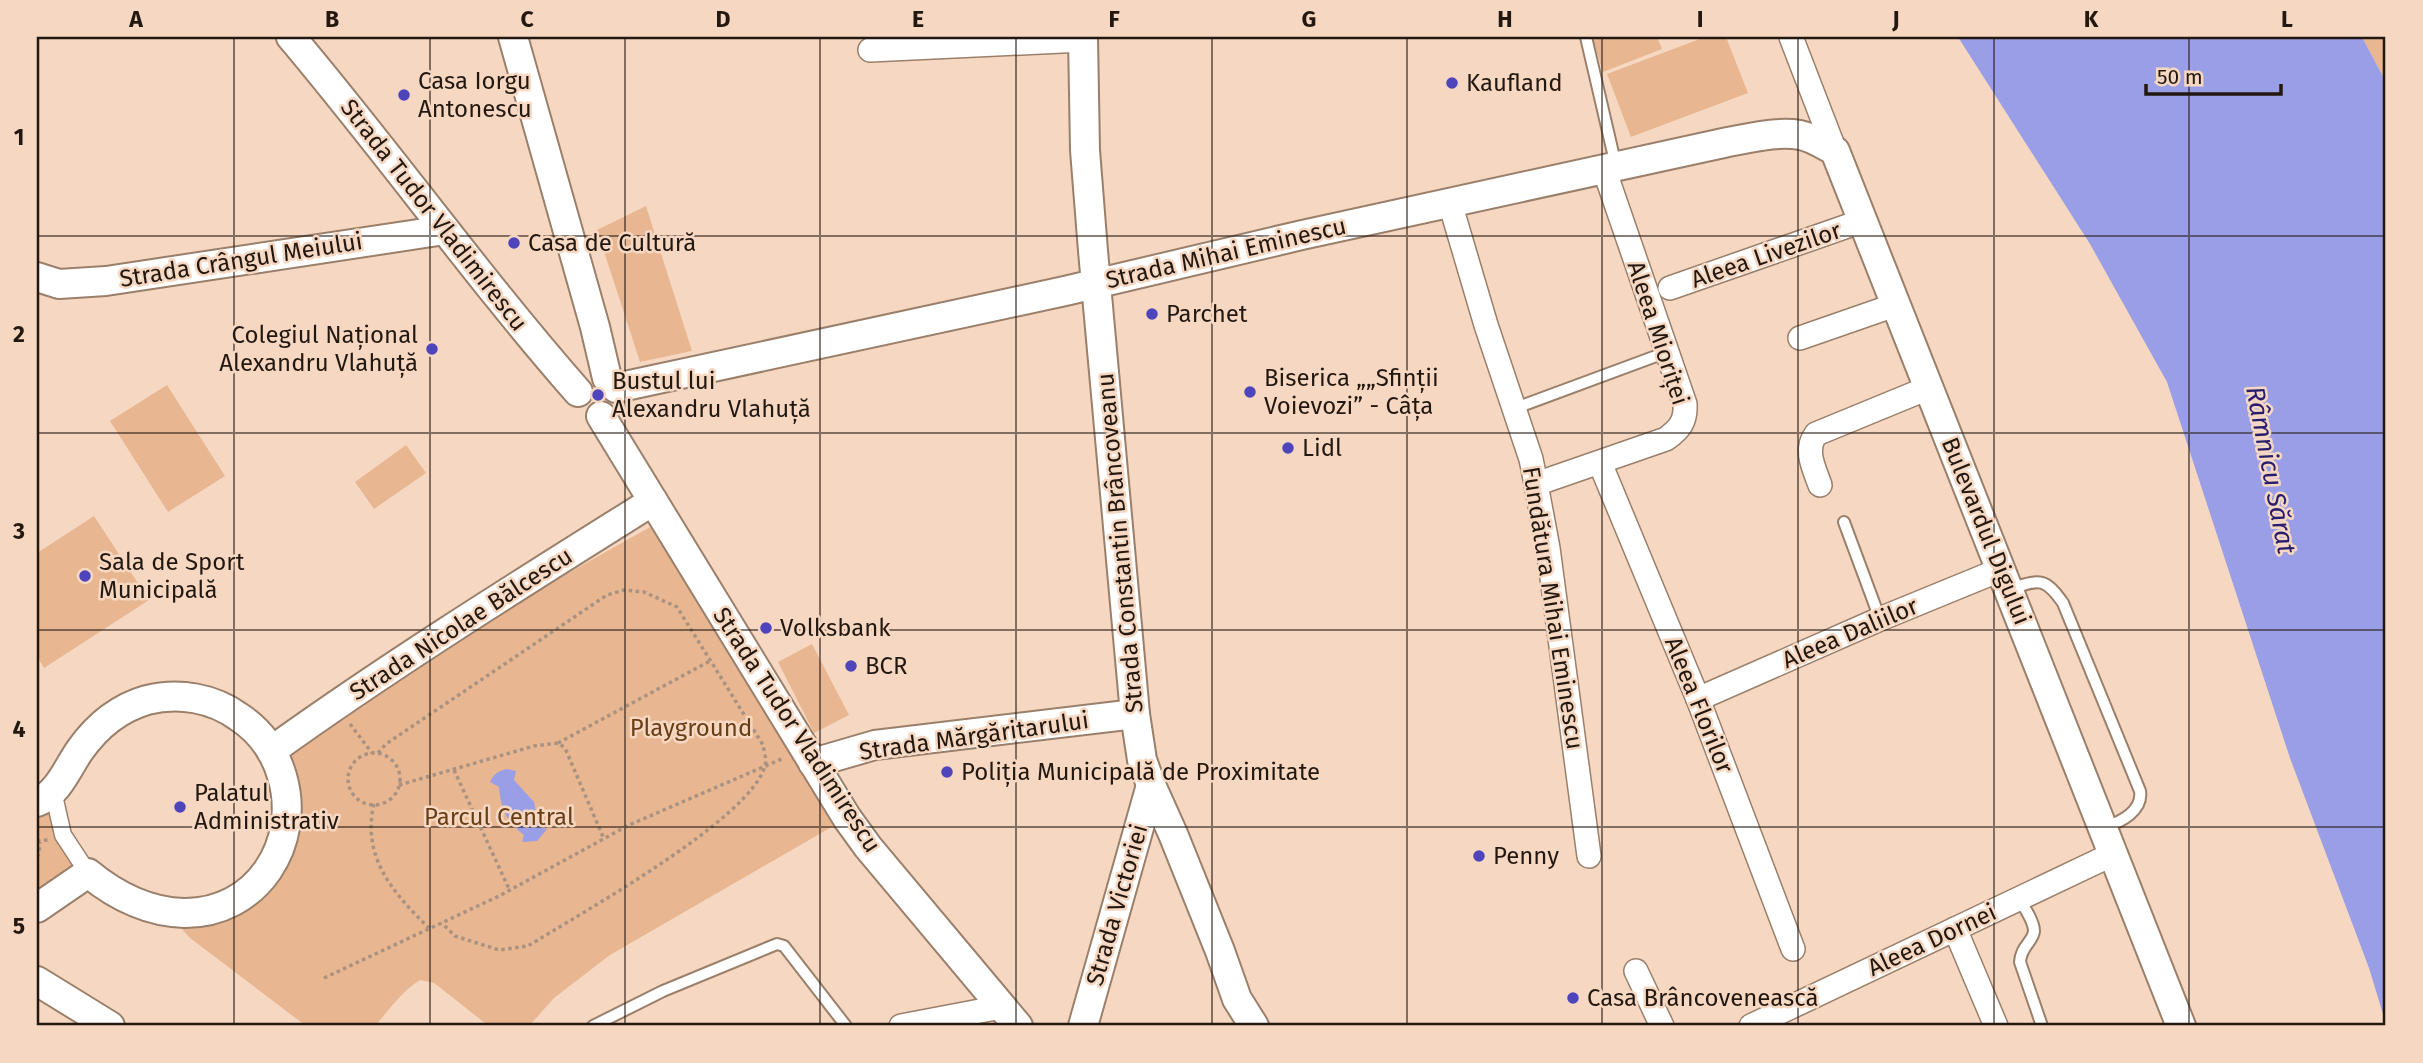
<svg xmlns="http://www.w3.org/2000/svg" width="2423" height="1063" viewBox="0 0 2423 1063" font-family="'Fira Sans',sans-serif">
	<style>
		.green { fill: #e8b791 }
		.water { fill: #9a9ee6 }
		.lines { fill: none; stroke-linecap: round; stroke-linejoin: round }
		.service-casing { stroke: #9a7f6a; stroke-width: 14 }
		.pedestrian-casing { stroke: #9a7f6a; stroke-width: 19 }
		.minor-casing { stroke: #9a7f6a; stroke-width: 26 }
		.tertiary-casing { stroke: #9a7f6a; stroke-width: 32 }
		.path { stroke: #a99281; stroke-width: 3.5; stroke-dasharray: 3.5 3.5; stroke-linecap: butt }
		.service { stroke: #fff; stroke-width: 10 }
		.pedestrian { stroke: #fff; stroke-width: 16 }
		.minor { stroke: #fff; stroke-width: 23 }
		.tertiary { stroke: #fff; stroke-width: 28 }
		.grid { fill: none; stroke: #231810; stroke-width: 2; stroke-opacity: 0.55 }
		.poi-dot { fill: #4e44bb; stroke: #f6d8c2; stroke-width: 2.5 }
		.labels { text-anchor: middle; stroke-width: 5; stroke-linejoin: round; paint-order: stroke }
		.poi-label { font-size: 24px; fill: #231810; stroke: #f6d8c2; text-anchor: start }
		.street-label { font-size: 24px; fill: #231810; stroke: #f6d8c2 }
		.park-label { font-size: 24px; fill: #693e16; stroke: #f6d8c2 }
		.water-label { font-size: 26px; font-style: italic; fill: #271c6e; stroke: #f6d8c2 }
		.neatline { fill: none; stroke: #231810; stroke-width: 2.5 }
		.grid-label { font-size: 23px; text-anchor: middle; font-weight: bold; fill: #231810 }
	</style>
	<rect width="100%" height="100%" fill="#f6d8c2"/>
	<!-- green -->
	<g class="green">
		<polygon points="1592,37 1657,37 1662,49 1603,72"/>
		<polygon points="1705,37 1726,37 1748,93 1631,137 1607,74"/>
		<polygon points="2362,37 2386,37 2386,82"/>
		<polygon points="646,206 692,351 640,362 597,230"/>
		<polygon points="167,385 225,476 168,512 110,421"/>
		<polygon points="406,445 426,473 374,509 355,482"/>
		<polygon points="94,516 149,600 44,668 37,656 37,553"/>
		<path d="M650,527l155,223 42,68 -237,137 -56,43 -25,28h-37l-7,-3 -51,-40 -14,-3c-18,11 -31,30 -45,46h-69l-116,-88 -24,-27h38l72,-52 -5,-108 65,-47z"/>
		<polygon points="812,644 849,715 814,733 778,662"/>
		<polygon points="44,799 88,873 37,908 37,802"/>
	</g>
	<!-- water -->
	<g class="water">
		<polygon points="1958,37 2362,37 2386,82 2386,1024 2369,968 2290,758 2167,382 2090,244"/>
		<path d="M507,769l9,2 -2,9 20,22 5,25 8,2 -10,12 -15,1 2,-7c-18,-14 -23,-26 -25,-48l-9,-5c4,-9 9,-11 17,-13z"/>
	</g>
	<g class="lines">
		<!-- service casing -->
		<g class="service-casing">
			<g id="service">
				<polyline points="1586,37 1616,166"/>
				<polyline points="1513,409 1667,352"/>
				<polyline points="1844,522 1880,619"/>
				<path d="M2010,589c29,-9 34,-13 53,14l77,188c3,20 -19,31 -35,36"/>
				<path d="M2019,899c5,8 15,22 15,32 -1,11 -13,15 -14,31l22,64"/>
				<polyline points="593,1026 663,991 777,944 784,946 846,1026"/>
			</g>
		</g>
		<!-- pedestrian casing -->
		<g class="pedestrian-casing">
			<polyline id="pedestrian" points="53,791 63,835 88,873"/>
		</g>
		<!-- minor casing -->
		<g class="minor-casing">
			<g id="minor">
				<polyline points="1791,37 1835,151"/>
				<polyline points="870,50 1083,40"/>
				<polyline points="1450,203 1486,325 1531,459 1536,484 1548,548 1589,856"/>
				<polyline points="1670,288 1862,221"/>
				<polyline points="1800,338 1895,305"/>
				<polyline points="1600,463 1698,699 1793,949"/>
				<path d="M1536,484l130,-45c14,-10 20,-18 19,-35l-81,-235"/>
				<path d="M1820,485c-6,-17 -16,-35 -4,-51l112,-46"/>
				<polyline points="1698,699 1880,619 2002,569"/>
				<polyline points="1955,929 1996,1026"/>
				<polyline points="1636,971 1662,1026"/>
				<polyline points="901,1026 1001,1007"/>
				<polyline points="1751,1026 2113,854"/>
			</g>
		</g>
		<!-- tertiary casing -->
		<g class="tertiary-casing">
			<g id="tertiary">
				<path d="M291,37c98,116 186,240 287,355"/>
				<polyline points="513,37 595,327 607,378"/>
				<polyline points="1083,37 1085,150 1093,251 1135,714 1142,760 1151,785 1173,834 1220,951 1237,999 1254,1026"/>
				<polyline points="37,277 59,284 106,281 445,230"/>
				<path d="M616,388l449,-97 237,-56 426,-93c23,-4 49,-11 72,-7 12,2 24,10 35,16l346,875"/>
				<polyline points="601,416 847,818 868,847 1018,1026"/>
				<path d="M271,751c124,-89 253,-169 382,-250"/>
				<polyline points="813,763 875,745 1135,714"/>
				<path d="M37,802c21,-8 31,-35 43,-52 17,-24 39,-42 67,-50 32,-8 66,-2 92,17 21,14 36,35 43,59 20,67 -25,138 -98,137 -37,-1 -68,-17 -96,-40l-51,35"/>
				<polyline points="37,981 110,1026"/>
				<polyline points="1083,1026 1151,785"/>
			</g>
		</g>
		<!-- path -->
		<g class="path">
			<polyline points="350,724 372,753"/>
			<polyline points="558,743 710,661"/>
			<path d="M378,753l8,-9 221,-149 17,-5 20,2 33,15 86,138c1,6 4,15 2,21 -15,54 -186,148 -237,180l-29,4 -44,-14 -13,-13"/>
			<circle cx="374" cy="779" r="26"/>
			<polyline points="454,770 510,891"/>
			<polyline points="399,785 534,746 558,743 565,748 604,839"/>
			<path d="M374,804c-13,53 20,90 55,124"/>
			<polyline points="37,841 48,840"/>
			<polyline points="37,857 39,854 40,842"/>
			<polyline points="324,978 499,896 629,825 784,758"/>
		</g>
		<!-- service -->
		<use href="#service" class="service"/>
		<!-- pedestrian -->
		<use href="#pedestrian" class="pedestrian"/>
		<!-- minor -->
		<use href="#minor" class="minor"/>
		<!-- tertiary -->
		<use href="#tertiary" class="tertiary"/>
	</g>
	<!-- grid -->
	<path class="grid" d="M234,37v989M430,37v989M625,37v989M820,37v989M1016,37v989M1212,37v989M1407,37v989M1602,37v989M1798,37v989M1994,37v989M2189,37v989M37,236h2349M37,433h2349M37,630h2349M37,827h2349"/>
	<!-- markers -->
	<g class="poi-dot">
		<circle cx="1452" cy="83" r="7"/>
		<circle cx="404" cy="95" r="7"/>
		<circle cx="514" cy="243" r="7"/>
		<circle cx="1152" cy="314" r="7"/>
		<circle cx="432" cy="349" r="7"/>
		<circle cx="1250" cy="392" r="7"/>
		<circle cx="598" cy="395" r="7"/>
		<circle cx="1288" cy="448" r="7"/>
		<circle cx="85" cy="576" r="7"/>
		<circle cx="766" cy="628" r="7"/>
		<circle cx="851" cy="666" r="7"/>
		<circle cx="947" cy="772" r="7"/>
		<circle cx="180" cy="807" r="7"/>
		<circle cx="1479" cy="856" r="7"/>
		<circle cx="1573" cy="998" r="7"/>
	</g>
	<g class="labels">
		<!-- poi labels -->
		<g class="poi-label">
			<text x="418" y="89">Casa Iorgu<tspan x="418" dy="28">Antonescu</tspan></text>
			<text x="1466" y="91">Kaufland</text>
			<text x="528" y="251">Casa de Cultură</text>
			<text x="1166" y="322">Parchet</text>
			<text x="418" y="343" text-anchor="end">Colegiul Național<tspan x="418" dy="28">Alexandru Vlahuță</tspan></text>
			<text x="1264" y="386">Biserica „„Sfinții<tspan x="1264" dy="28">Voievozi” - Câța</tspan></text>
			<text x="612" y="389">Bustul lui<tspan x="612" dy="28">Alexandru Vlahuță</tspan></text>
			<text x="1302" y="456">Lidl</text>
			<text x="99" y="570">Sala de Sport<tspan x="99" dy="28">Municipală</tspan></text>
			<text x="780" y="636">Volksbank</text>
			<text x="865" y="674">BCR</text>
			<text x="961" y="780">Poliția Municipală de Proximitate</text>
			<text x="194" y="801">Palatul<tspan x="194" dy="28">Administrativ</tspan></text>
			<text x="1493" y="864">Penny</text>
			<text x="1587" y="1006">Casa Brâncovenească</text>
		</g>
		<!-- street labels -->
		<g class="street-label">
			<text transform="translate(434 215) rotate(52)" y="8">Strada Tudor Vladimirescu</text>
			<text transform="translate(1226 253) rotate(-13)" y="8">Strada Mihai Eminescu</text>
			<text transform="translate(1766 255) rotate(-19)" y="8">Aleea Livezilor</text>
			<text transform="translate(241 260) rotate(-9)" y="8">Strada Crângul Meiului</text>
			<text transform="translate(1658 333) rotate(72)" y="8">Aleea Mioriței</text>
			<text transform="translate(1986 531) rotate(68)" y="8">Bulevardul Digului</text>
			<text transform="translate(1120 543) rotate(-95)" y="8">Strada Constantin Brâncoveanu</text>
			<text transform="translate(1553 608) rotate(81)" y="8">Fundătura Mihai Eminescu</text>
			<text transform="translate(461 624) rotate(-33)" y="8">Strada Nicolae Bălcescu</text>
			<text transform="translate(1850 633) rotate(-23)" y="8">Aleea Daliilor</text>
			<text transform="translate(1699 705) rotate(68)" y="8">Aleea Florilor</text>
			<text transform="translate(797 730) rotate(57)" y="8">Strada Tudor Vladimirescu</text>
			<text transform="translate(974 736) rotate(-8)" y="8">Strada Mărgăritarului</text>
			<text transform="translate(1117 905) rotate(-74)" y="8">Strada Victoriei</text>
			<text transform="translate(1932 940) rotate(-25)" y="8">Aleea Dornei</text>
		</g>
		<!-- park labels -->
		<g class="park-label">
			<text x="691" y="736">Playground</text>
			<text x="499" y="825">Parcul Central</text>
		</g>
		<!-- water labels -->
		<g class="water-label">
			<text transform="translate(2271 470) rotate(79)" y="9">Râmnicu Sărat</text>
		</g>
	</g>
	<!-- border -->
	<rect width="2423" height="1063" fill="none" stroke="#f6d8c2" stroke-width="77"/>
	<!-- scale -->
	<path d="M2146 84v10h135v-10" fill="none" stroke="#231810" stroke-width="3.5"/>
	<text x="2157" y="84" font-size="21" fill="#231810" stroke="#f6d8c2" stroke-width="5" paint-order="stroke">50 m</text>
	<rect x="38" y="38" width="2346" height="986" class="neatline"/>
	<g class="grid-label">
		<text x="136" y="27">A</text>
		<text x="332" y="27">B</text>
		<text x="527" y="27">C</text>
		<text x="723" y="27">D</text>
		<text x="918" y="27">E</text>
		<text x="1114" y="27">F</text>
		<text x="1309" y="27">G</text>
		<text x="1505" y="27">H</text>
		<text x="1700" y="27">I</text>
		<text x="1896" y="27">J</text>
		<text x="2091" y="27">K</text>
		<text x="2287" y="27">L</text>
		<text x="19" y="145">1</text>
		<text x="19" y="342">2</text>
		<text x="19" y="539">3</text>
		<text x="19" y="737">4</text>
		<text x="19" y="934">5</text>
	</g>
</svg>
